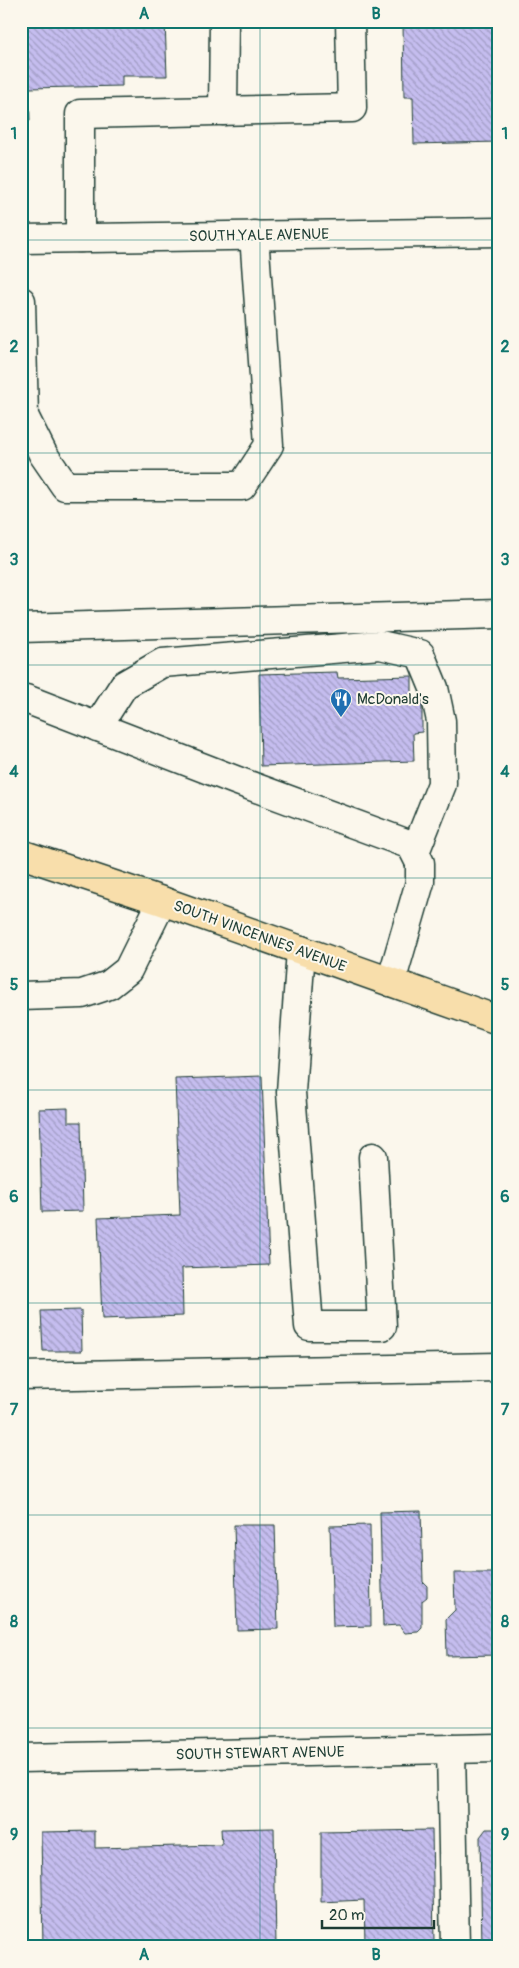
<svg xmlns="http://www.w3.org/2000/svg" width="519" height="1968" viewBox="0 0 519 1968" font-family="Pangolin,sans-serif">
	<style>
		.building { fill: url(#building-back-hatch); stroke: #1f3d34 }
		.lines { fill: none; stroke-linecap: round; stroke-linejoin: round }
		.minor-casing { stroke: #1f3d34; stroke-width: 31 }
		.major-casing { stroke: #1f3d34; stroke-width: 31 }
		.minor { stroke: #fbf7ec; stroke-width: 28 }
		.major { stroke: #f8deab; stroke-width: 28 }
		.grid { fill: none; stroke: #0f766e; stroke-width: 1; stroke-opacity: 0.55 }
		.labels { text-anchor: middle; stroke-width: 4; stroke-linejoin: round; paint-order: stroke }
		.street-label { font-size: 15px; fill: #1f3d34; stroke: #fbf7ec }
		.poi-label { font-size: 15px; fill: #1f3d34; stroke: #fbf7ec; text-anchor: start }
		.neatline { fill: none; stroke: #0f766e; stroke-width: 2 }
		.grid-label { font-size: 16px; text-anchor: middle; font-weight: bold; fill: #0f766e }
	</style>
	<defs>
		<pattern id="building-back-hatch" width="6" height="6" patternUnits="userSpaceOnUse" patternTransform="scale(1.25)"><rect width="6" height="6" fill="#c5bdef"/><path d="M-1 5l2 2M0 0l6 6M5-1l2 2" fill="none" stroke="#9f9bc2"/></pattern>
	</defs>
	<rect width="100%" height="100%" fill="#fbf7ec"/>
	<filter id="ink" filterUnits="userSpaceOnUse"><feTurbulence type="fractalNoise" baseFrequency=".02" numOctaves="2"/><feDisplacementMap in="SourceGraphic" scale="10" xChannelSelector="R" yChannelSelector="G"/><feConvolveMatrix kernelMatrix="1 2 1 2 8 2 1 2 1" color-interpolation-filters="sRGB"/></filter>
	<g filter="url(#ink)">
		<!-- building -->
		<g class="building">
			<polygon points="21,21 165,21 167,76 122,76 122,86 29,88 30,121 21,121"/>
			<polygon points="403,21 498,21 498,142 414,144 413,97 404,97"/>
			<polygon points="337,672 338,678 412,676 412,703 422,702 422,732 413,733 414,761 261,766 259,674"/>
			<polygon points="496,763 498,763 498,832 497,832"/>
			<polygon points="262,1076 269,1265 182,1268 183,1316 102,1319 98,1218 180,1215 175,1079"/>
			<polygon points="68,1108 68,1122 81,1122 83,1211 42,1212 39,1109"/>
			<polygon points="81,1310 82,1351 43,1351 41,1311"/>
			<polygon points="421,1511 423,1582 427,1586 427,1597 422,1601 422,1628 418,1632 405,1633 399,1625 383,1626 380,1512"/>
			<polygon points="234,1525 275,1525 278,1629 237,1630"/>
			<polygon points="370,1525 371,1626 333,1627 330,1526"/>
			<polygon points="454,1573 498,1573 498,1655 447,1656 446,1619 455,1610"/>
			<polygon points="274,1828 276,1947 43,1947 41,1832 95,1831 95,1848 222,1845 221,1829"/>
			<polygon points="486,1829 498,1829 498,1947 482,1947 480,1837"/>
			<polygon points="432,1830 434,1942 365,1943 364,1900 321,1902 321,1832"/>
		</g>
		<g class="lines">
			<!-- minor casing -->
			<g class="minor-casing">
				<g id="minor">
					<polyline points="223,111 224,21"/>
					<polyline points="80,238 80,114 352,108 350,21"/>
					<polyline points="21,239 498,232"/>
					<polyline points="21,301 24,416 43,454 65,486 242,486 269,445 254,235"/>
					<polyline points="21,628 498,614"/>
					<polyline points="21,700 26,699 235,780 411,845 420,863 420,882 391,982"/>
					<polyline points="97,727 124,685 162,663 380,645 420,654 434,688 441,721 442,784 415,852"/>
					<polyline points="301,950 291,1092 309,1326 382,1326 373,1157"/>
					<polyline points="21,996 82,994 109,985 128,970 162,901"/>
					<polyline points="21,1376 498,1367"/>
					<polyline points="451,1749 455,1947"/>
					<polyline points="21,1758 498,1748"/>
				</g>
			</g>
			<!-- major casing -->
			<g class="major-casing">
				<polyline id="major" points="21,854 162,901 498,1020"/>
			</g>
			<!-- minor -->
			<use href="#minor" class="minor"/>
			<!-- major -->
			<use href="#major" class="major"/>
		</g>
	</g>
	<!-- grid -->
	<path class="grid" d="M260,21v1926M21,240h477M21,453h477M21,665h477M21,878h477M21,1090h477M21,1303h477M21,1515h477M21,1728h477"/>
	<!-- icons -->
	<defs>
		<g id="restaurant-pin" transform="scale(1.125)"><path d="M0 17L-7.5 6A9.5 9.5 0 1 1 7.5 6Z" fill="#1f6fb2" stroke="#fbf7ec"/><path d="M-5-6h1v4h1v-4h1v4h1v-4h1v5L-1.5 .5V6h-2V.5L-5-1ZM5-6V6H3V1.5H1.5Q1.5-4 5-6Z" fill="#fff"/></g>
	</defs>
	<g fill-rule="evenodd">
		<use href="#restaurant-pin" x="341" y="699"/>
	</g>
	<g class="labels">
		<!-- street labels -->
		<g class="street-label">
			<text transform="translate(259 235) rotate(-1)" y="5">SOUTH YALE AVENUE</text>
			<text transform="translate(260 936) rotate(20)" y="5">SOUTH VINCENNES AVENUE</text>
			<text transform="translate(260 1753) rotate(-1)" y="5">SOUTH STEWART AVENUE</text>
		</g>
		<!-- poi labels -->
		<g class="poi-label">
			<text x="357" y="704">McDonald's</text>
		</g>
	</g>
	<!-- margin -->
	<rect width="519" height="1968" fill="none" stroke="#fbf7ec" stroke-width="55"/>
	<!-- scale -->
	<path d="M322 1920v8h112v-8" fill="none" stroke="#1f3d34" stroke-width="2.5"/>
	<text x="329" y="1920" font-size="15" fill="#1f3d34" stroke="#fbf7ec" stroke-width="4" paint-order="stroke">20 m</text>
	<rect x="28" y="28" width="464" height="1912" class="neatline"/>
	<g class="grid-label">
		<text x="144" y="19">A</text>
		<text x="376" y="19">B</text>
		<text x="14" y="139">1</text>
		<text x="505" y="139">1</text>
		<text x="14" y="352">2</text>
		<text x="505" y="352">2</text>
		<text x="14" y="565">3</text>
		<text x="505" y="565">3</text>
		<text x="14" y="777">4</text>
		<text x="505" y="777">4</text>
		<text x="14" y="990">5</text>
		<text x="505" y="990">5</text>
		<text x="14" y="1202">6</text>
		<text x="505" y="1202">6</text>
		<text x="14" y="1415">7</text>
		<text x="505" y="1415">7</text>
		<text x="14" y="1627">8</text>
		<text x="505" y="1627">8</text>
		<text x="14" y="1840">9</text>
		<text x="505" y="1840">9</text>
		<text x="144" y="1960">A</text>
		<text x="376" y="1960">B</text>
	</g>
</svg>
